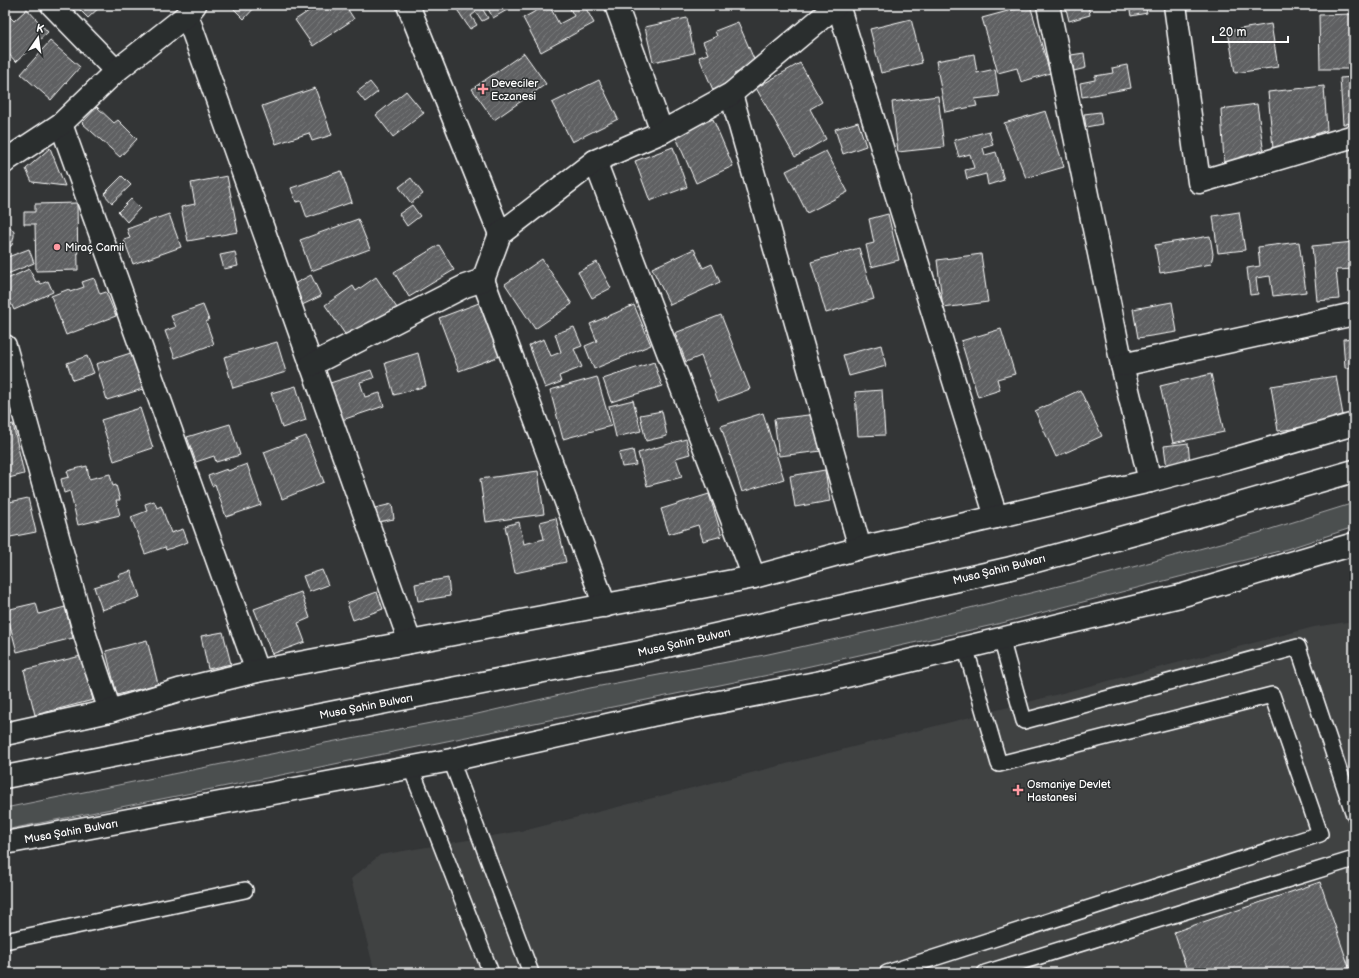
<svg xmlns="http://www.w3.org/2000/svg" width="1359" height="978" viewBox="0 0 1359 978" font-family="'Balsamiq Sans',sans-serif">
	<style>
		.built { fill: #404243 }
		.green { fill: #4c4f50; stroke: #a6a7a8 }
		.building { fill: url(#building-hatch); stroke: #fff }
		.lines { fill: none; stroke-linecap: round; stroke-linejoin: round }
		.lane-casing { stroke: #fff; stroke-width: 18 }
		.street-casing { stroke: #fff; stroke-width: 25 }
		.primary-casing { stroke: #fff; stroke-width: 25 }
		.lane { stroke: #2a2d2e; stroke-width: 15 }
		.street { stroke: #2a2d2e; stroke-width: 22 }
		.primary { stroke: #2a2d2e; stroke-width: 22 }
		.poi-dot { fill: #ff9aa2; stroke: #2a2d2e; stroke-width: 1.5 }
		.labels { text-anchor: middle; stroke-width: 3; stroke-linejoin: round; paint-order: stroke }
		.poi-label { font-size: 11px; fill: #fff; stroke: #2a2d2e; text-anchor: start }
		.street-label { font-size: 11px; fill: #fff; stroke: #2a2d2e }
	</style>
	<defs>
		<pattern id="building-hatch" width="6" height="6" patternUnits="userSpaceOnUse"><rect width="6" height="6" fill="#5f6162"/><path d="M-1 1l2-2M0 6l6-6M5 7l2-2" fill="none" stroke="#77797a"/></pattern>
	</defs>
	<rect width="100%" height="100%" fill="#333536"/>
	<filter id="ink" filterUnits="userSpaceOnUse"><feTurbulence type="fractalNoise" baseFrequency=".025" numOctaves="2"/><feDisplacementMap in="SourceGraphic" scale="8" xChannelSelector="R" yChannelSelector="G"/><feConvolveMatrix kernelMatrix="1 2 1 2 8 2 1 2 1" color-interpolation-filters="sRGB"/></filter>
	<g filter="url(#ink)">
		<!-- built -->
		<polygon class="built" points="1354,621 1354,973 375,973 351,879 380,855 527,830 959,720 1314,627"/>
		<!-- green -->
		<polygon class="green" points="1354,503 1354,527 1287,549 1002,623 788,671 242,783 5,830 5,808 325,743 473,715 590,688 764,655 913,622 1107,574 1258,533"/>
		<!-- building -->
		<g class="building">
			<polygon points="81,5 102,5 88,18 78,8"/>
			<polygon points="230,5 257,5 244,19"/>
			<polygon points="318,5 345,5 354,19 313,46 295,20"/>
			<polygon points="454,5 480,5 488,18 482,21 476,12 471,16 477,25 470,29"/>
			<polygon points="486,5 513,5 514,6 493,18"/>
			<polygon points="547,5 549,5 559,24 574,16 568,5 584,5 594,23 541,52 523,18"/>
			<polygon points="1030,5 1050,73 1021,82 1017,68 998,73 982,18"/>
			<polygon points="1065,5 1088,5 1090,15 1069,21"/>
			<polygon points="1129,5 1145,5 1147,13 1131,16"/>
			<polygon points="27,9 48,32 16,62 5,50 5,15 7,14 14,21"/>
			<polygon points="1354,14 1354,69 1320,69 1319,15"/>
			<polygon points="687,18 694,53 653,62 645,27"/>
			<polygon points="911,19 922,63 881,73 870,29"/>
			<polygon points="738,22 756,64 734,74 737,80 713,90 699,57 708,54 703,42 717,36 715,31"/>
			<polygon points="1271,24 1278,67 1235,73 1228,31"/>
			<polygon points="50,41 80,67 51,100 21,74"/>
			<polygon points="524,53 546,84 494,120 472,89"/>
			<polygon points="1084,53 1086,68 1074,71 1071,55"/>
			<polygon points="974,54 977,73 995,69 999,96 975,99 977,106 945,112 936,61"/>
			<polygon points="800,63 822,102 810,109 826,139 795,157 756,88"/>
			<polygon points="1127,65 1131,88 1082,97 1080,83 1095,80 1095,76 1113,73 1112,68"/>
			<polygon points="1354,77 1354,123 1343,124 1340,78"/>
			<polygon points="599,80 618,119 572,142 552,103"/>
			<polygon points="370,82 378,92 365,102 357,92"/>
			<polygon points="1324,86 1327,130 1273,149 1268,92"/>
			<polygon points="315,88 332,135 312,141 309,133 276,144 262,106"/>
			<polygon points="406,91 424,113 393,137 376,115"/>
			<polygon points="938,96 944,147 898,152 892,102"/>
			<polygon points="1257,104 1264,154 1224,164 1221,109"/>
			<polygon points="97,107 114,123 118,120 137,139 120,157 82,123"/>
			<polygon points="1046,111 1064,167 1026,178 1004,123"/>
			<polygon points="1100,112 1102,124 1086,127 1084,114"/>
			<polygon points="713,119 733,166 696,183 675,135"/>
			<polygon points="858,122 866,146 843,154 835,129"/>
			<polygon points="989,131 993,145 983,148 985,155 996,152 1004,180 988,185 986,174 967,179 965,170 974,168 970,154 959,157 954,140"/>
			<polygon points="673,147 687,187 650,201 635,161"/>
			<polygon points="50,148 65,186 32,182 26,169"/>
			<polygon points="826,151 848,192 807,213 786,171"/>
			<polygon points="341,171 352,202 307,218 301,201 296,202 291,188"/>
			<polygon points="122,176 131,185 112,203 104,194"/>
			<polygon points="227,176 238,232 188,241 181,207 195,204 191,183"/>
			<polygon points="411,178 423,194 411,203 399,187"/>
			<polygon points="131,199 140,208 127,222 118,212"/>
			<polygon points="77,203 78,270 36,271 35,224 24,224 24,212 35,212 35,204"/>
			<polygon points="412,205 420,216 407,226 399,214"/>
			<polygon points="1239,212 1245,250 1218,253 1213,216"/>
			<polygon points="169,214 181,247 133,264 124,240 130,238 127,229"/>
			<polygon points="888,214 899,260 871,267 866,245 874,243 869,219"/>
			<polygon points="358,219 370,249 311,271 300,240"/>
			<polygon points="5,224 11,228 14,232 14,236 12,245 5,250"/>
			<polygon points="1210,236 1213,254 1211,264 1160,273 1155,245"/>
			<polygon points="1299,242 1306,292 1273,296 1270,276 1256,278 1258,294 1250,295 1247,268 1260,266 1258,247"/>
			<polygon points="1354,242 1354,269 1336,270 1339,299 1317,301 1312,246"/>
			<polygon points="439,245 454,270 409,297 394,272"/>
			<polygon points="859,248 874,299 826,313 811,262"/>
			<polygon points="29,249 34,263 5,275 5,258"/>
			<polygon points="694,249 703,268 712,264 720,282 670,305 652,268"/>
			<polygon points="235,252 238,266 224,269 220,255"/>
			<polygon points="981,254 988,302 943,308 937,260"/>
			<polygon points="542,259 572,304 535,329 505,284"/>
			<polygon points="597,262 611,288 592,298 578,272"/>
			<polygon points="29,269 36,282 39,281 41,284 48,281 53,292 14,310 5,290 5,280"/>
			<polygon points="311,275 321,296 302,305 292,285"/>
			<polygon points="376,277 397,308 349,340 325,305 353,286 356,291"/>
			<polygon points="94,278 100,294 106,292 116,316 66,335 51,296 69,289 70,292 84,287 82,282"/>
			<polygon points="1172,302 1177,332 1138,338 1133,309"/>
			<polygon points="479,303 500,356 459,371 439,318"/>
			<polygon points="203,305 209,320 206,322 214,344 175,358 165,331 176,327 171,316"/>
			<polygon points="634,305 651,345 594,369 585,346 597,341 590,324"/>
			<polygon points="721,315 750,389 718,401 701,356 686,362 675,333"/>
			<polygon points="574,327 582,346 574,349 582,367 559,376 561,382 545,388 529,345 544,339 551,356 561,352 555,334"/>
			<polygon points="1001,329 1015,374 997,379 1000,390 978,397 961,341"/>
			<polygon points="1354,338 1354,368 1345,368 1343,339"/>
			<polygon points="277,342 286,372 233,388 224,357"/>
			<polygon points="881,345 886,366 849,376 843,355"/>
			<polygon points="137,351 149,387 107,400 96,364"/>
			<polygon points="418,353 426,386 394,395 385,363"/>
			<polygon points="87,356 94,373 73,380 67,363"/>
			<polygon points="654,362 662,386 611,402 603,379"/>
			<polygon points="371,370 374,378 360,382 365,397 380,393 384,406 342,420 330,383"/>
			<polygon points="1211,374 1224,432 1173,443 1160,386"/>
			<polygon points="1336,376 1344,421 1278,431 1271,386"/>
			<polygon points="597,377 611,426 563,439 550,390"/>
			<polygon points="296,386 306,420 282,428 271,393"/>
			<polygon points="882,390 885,435 858,436 855,392"/>
			<polygon points="1080,390 1102,436 1056,457 1035,411"/>
			<polygon points="633,400 641,431 616,437 609,406"/>
			<polygon points="140,408 153,448 114,461 101,420"/>
			<polygon points="662,411 667,436 646,441 640,415"/>
			<polygon points="763,413 784,479 742,492 721,426"/>
			<polygon points="817,414 822,451 779,456 774,419"/>
			<polygon points="13,424 24,474 5,479 5,426"/>
			<polygon points="230,424 240,455 216,462 214,456 196,462 187,437"/>
			<polygon points="306,436 324,482 282,499 264,452"/>
			<polygon points="686,439 690,454 676,458 682,477 647,486 638,453"/>
			<polygon points="1188,443 1190,464 1167,468 1164,446"/>
			<polygon points="633,450 636,465 622,467 619,453"/>
			<polygon points="247,464 261,505 226,517 215,484 212,486 208,476 227,469 228,471"/>
			<polygon points="87,466 89,479 110,474 113,486 116,485 120,500 116,500 120,515 78,525 70,491 64,493 61,479 69,477 67,471"/>
			<polygon points="825,470 830,501 795,507 790,476"/>
			<polygon points="538,471 544,514 486,522 480,479"/>
			<polygon points="709,494 722,536 703,541 698,525 669,534 661,509"/>
			<polygon points="28,498 36,532 5,538 5,503"/>
			<polygon points="154,501 157,508 161,506 171,533 183,529 188,542 166,550 165,547 145,554 131,517 147,511 145,504"/>
			<polygon points="392,504 394,519 378,522 375,508"/>
			<polygon points="556,518 566,562 515,573 505,526 519,522 524,544 544,539 540,522"/>
			<polygon points="322,570 328,585 309,592 303,576"/>
			<polygon points="131,571 140,597 102,610 94,587 120,579 118,575"/>
			<polygon points="448,578 450,596 418,601 415,584"/>
			<polygon points="301,592 310,618 298,623 305,642 272,654 254,609"/>
			<polygon points="377,592 383,609 353,620 347,603"/>
			<polygon points="36,603 39,614 65,607 73,638 17,652 6,610"/>
			<polygon points="223,632 231,664 208,669 201,636"/>
			<polygon points="147,640 158,684 117,695 106,651"/>
			<polygon points="81,656 93,700 35,715 24,670"/>
			<polygon points="1320,882 1351,973 1188,973 1174,932"/>
		</g>
		<g class="lines">
			<!-- lane casing -->
			<g class="lane-casing">
				<g id="lane">
					<polyline points="1001,638 1024,721 1298,647 1354,815"/>
					<polyline points="451,760 531,973"/>
					<polyline points="411,768 491,973"/>
					<polyline points="5,941 245,890"/>
					<polyline points="887,973 1320,834 1272,695 999,764 965,646"/>
					<polyline points="985,973 1354,859"/>
				</g>
			</g>
			<!-- street casing -->
			<g class="street-casing">
				<g id="street">
					<polyline points="52,5 116,71"/>
					<polyline points="408,5 500,234"/>
					<polyline points="616,5 662,132"/>
					<polyline points="838,5 996,517"/>
					<polyline points="1048,5 1122,365 1150,481"/>
					<polyline points="1175,5 1199,182 1354,136"/>
					<polyline points="187,15 410,642"/>
					<polyline points="731,94 860,548"/>
					<polyline points="61,124 257,671"/>
					<polyline points="595,161 754,577"/>
					<polyline points="5,162 8,159 61,124 116,71 187,15 195,5"/>
					<polyline points="483,280 605,606"/>
					<polyline points="5,346 86,638 110,711"/>
					<polyline points="311,365 465,286 483,280 500,234 595,161 662,132 731,94 837,5"/>
					<polyline points="1122,365 1354,314"/>
					<polyline points="5,734 110,711 179,690 257,671 754,577 860,548 996,517 1150,481 1237,458 1354,424"/>
				</g>
			</g>
			<!-- primary casing -->
			<g class="primary-casing">
				<g id="primary">
					<polyline points="5,777 640,652 1007,569 1160,527 1354,471"/>
					<polyline points="5,843 451,760 652,715 821,682 1180,596 1354,544"/>
				</g>
			</g>
			<!-- lane -->
			<use href="#lane" class="lane"/>
			<!-- street -->
			<use href="#street" class="street"/>
			<!-- primary -->
			<use href="#primary" class="primary"/>
		</g>
	</g>
	<!-- markers -->
	<g class="poi-dot">
		<path d="M481 83h4v4h4v4h-4v4h-4v-4h-4v-4h4z"/>
		<circle cx="57" cy="247" r="4"/>
		<path d="M1016 784h4v4h4v4h-4v4h-4v-4h-4v-4h4z"/>
	</g>
	<g class="labels">
		<!-- poi labels -->
		<g class="poi-label">
			<text x="491" y="87">Deveciler<tspan x="491" dy="13">Eczanesi</tspan></text>
			<text x="65" y="251">Miraç Camii</text>
			<text x="1027" y="788">Osmaniye Devlet<tspan x="1027" dy="13">Hastanesi</tspan></text>
		</g>
		<!-- street labels -->
		<g class="street-label">
			<text transform="translate(999 569) rotate(-14)" y="4">Musa Şahin Bulvarı</text>
			<text transform="translate(684 642) rotate(-13)" y="4">Musa Şahin Bulvarı</text>
			<text transform="translate(366 706) rotate(-11)" y="4">Musa Şahin Bulvarı</text>
			<text transform="translate(71 831) rotate(-10)" y="4">Musa Şahin Bulvarı</text>
		</g>
	</g>
	<!-- margin -->
	<rect width="1359" height="978" fill="none" stroke="#2a2d2e" stroke-width="20"/>
	<rect x="10" y="10" width="1339" height="958" fill="none" stroke="#fff" stroke-width="1.5" filter="url(#ink)"/>
	<!-- north arrow -->
	<g transform="translate(38 38) rotate(13)" stroke="#2a2d2e" stroke-width="3" paint-order="stroke">
	<path d="M0-3L7 15L0 10L-7 15Z" fill="#ffffff"/>
	<text y="-6" font-size="11" font-weight="bold" text-anchor="middle" fill="#ffffff">K</text>
	</g>
	<!-- scale -->
	<path d="M1213 36v6h75v-6" fill="none" stroke="#ffffff" stroke-width="2"/>
	<text x="1219" y="36" font-size="12" fill="#ffffff" stroke="#2a2d2e" stroke-width="3" paint-order="stroke">20 m</text>
</svg>
